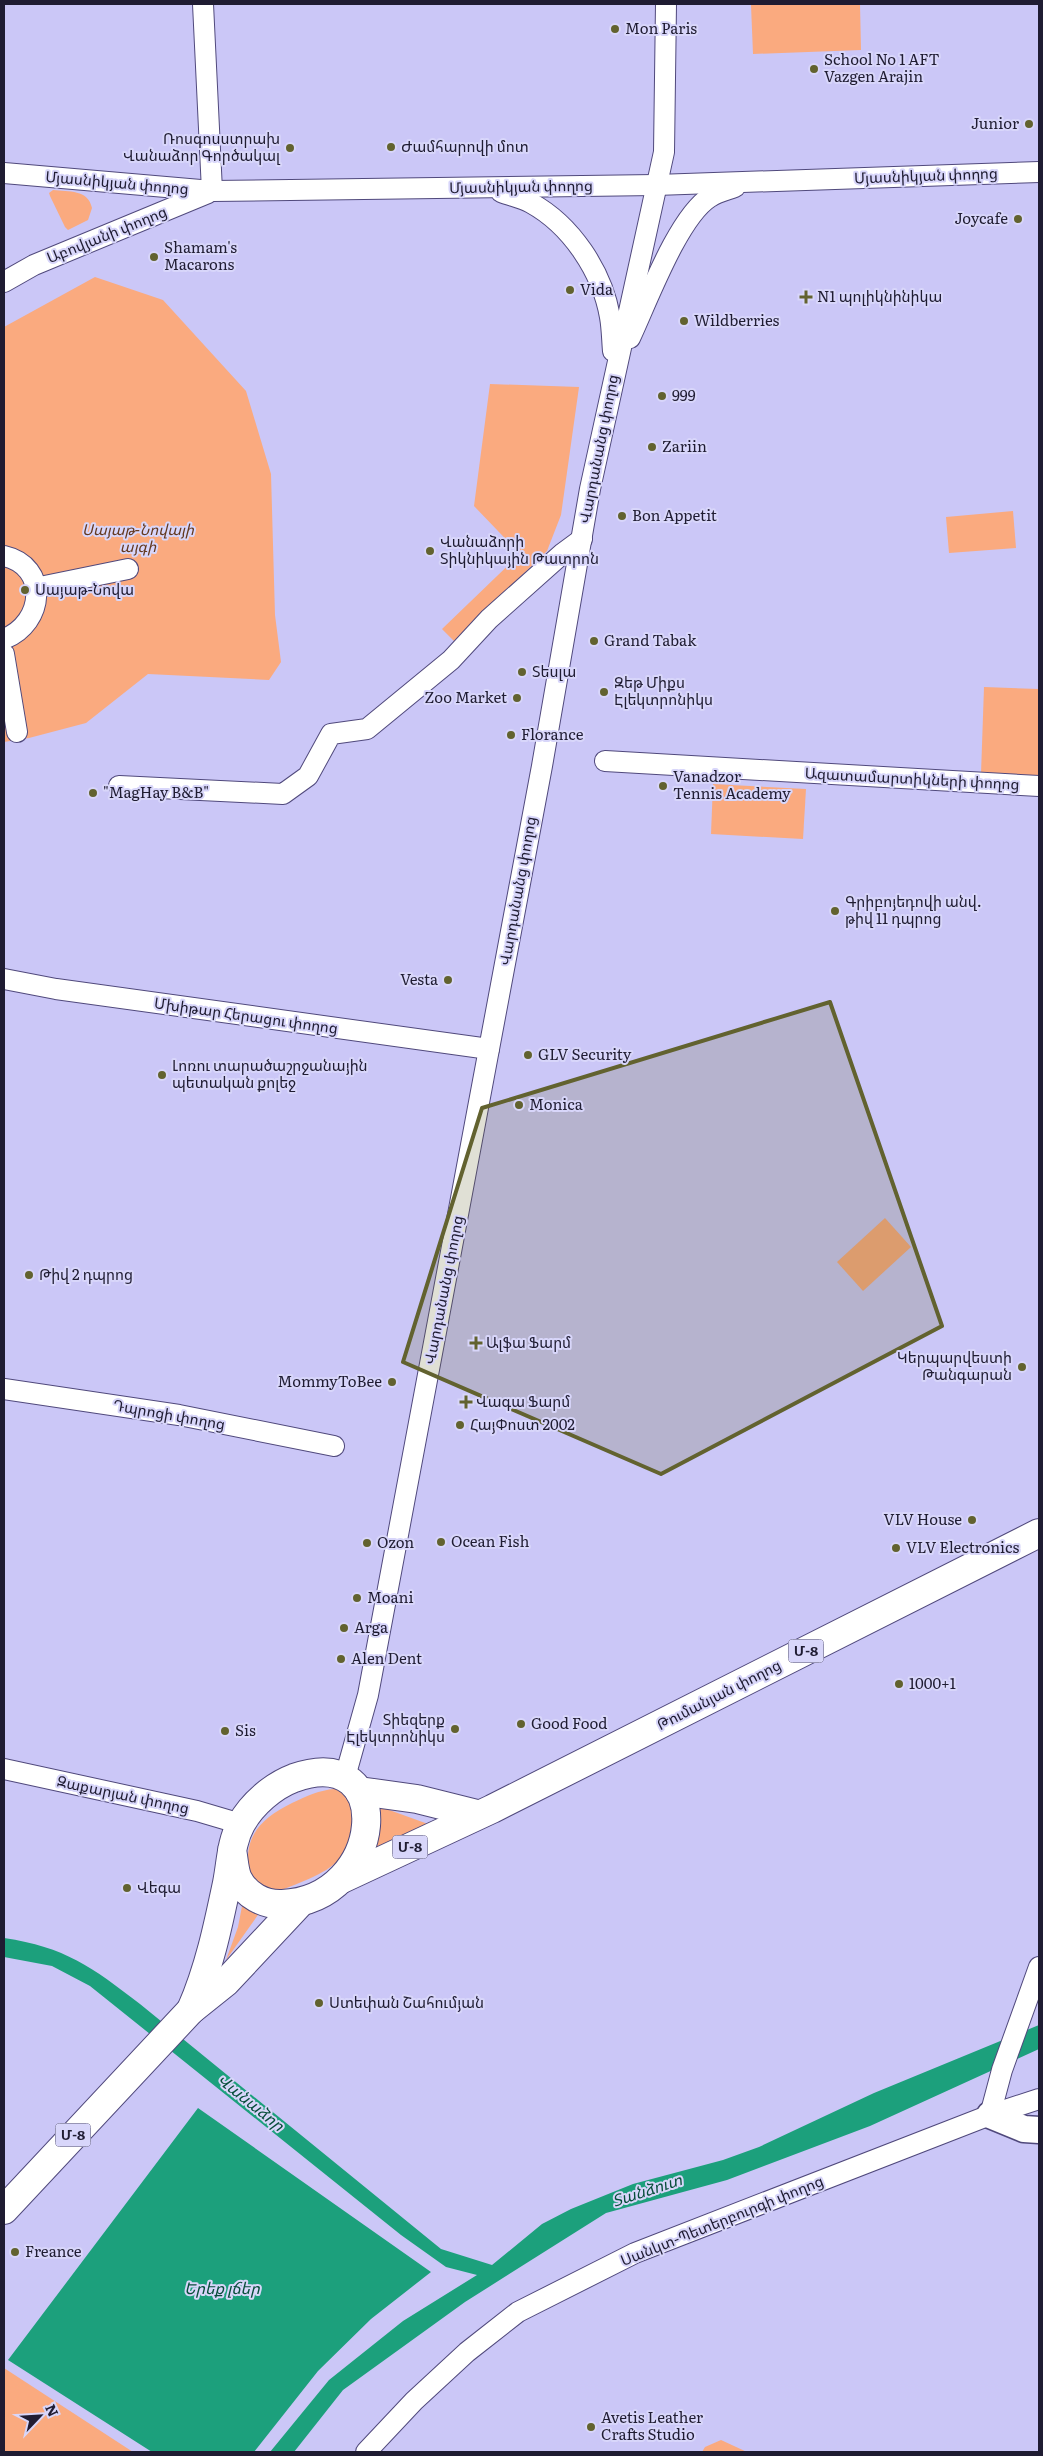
<svg xmlns="http://www.w3.org/2000/svg" width="1043" height="2456" viewBox="0 0 1043 2456" font-family="Literata,'Noto Sans Armenian',serif">
	<style>
		.green { fill: #faaa7f }
		.water { fill: #1ca07c }
		.lines { fill: none; stroke-linecap: round; stroke-linejoin: round }
		.minor-casing { stroke: #50497c; stroke-width: 22 }
		.major-casing { stroke: #50497c; stroke-width: 29 }
		.highway-casing { stroke: #50497c; stroke-width: 30 }
		.minor { stroke: #fff; stroke-width: 20 }
		.major { stroke: #fff; stroke-width: 26 }
		.highway { stroke: #fff; stroke-width: 28 }
		.marked { fill: #62622f; fill-opacity: 0.2; stroke: #62622f; stroke-width: 4; stroke-linejoin: round }
		.poi-dot { fill: #62622f; stroke: #d8d6fa; stroke-width: 2 }
		.labels { text-anchor: middle; stroke-width: 4; stroke-linejoin: round; paint-order: stroke }
		.shield { fill: #d8d6fa; stroke: #56546e; stroke-width: 1 }
		.shield-label { font-size: 14px; font-weight: bold; fill: #1f1c32 }
		.poi-label { font-size: 15px; fill: #1f1c32; stroke: #d8d6fa; text-anchor: start }
		.street-label { font-size: 15px; fill: #1f1c32; stroke: #d8d6fa }
		.park-label { font-size: 15px; font-style: italic; fill: #643920; stroke: #d8d6fa }
		.water-label { font-size: 16px; font-style: italic; fill: #084e3b; stroke: #d8d6fa }
	</style>
	<rect width="100%" height="100%" fill="#cbc7f7"/>
	<!-- green -->
	<g class="green">
		<polygon points="860,4 861,50 753,54 751,5"/>
		<path d="M53,190c16,2 35,-1 39,18l-4,12 -20,10 -3,-3 -15,-31 -1,-3z"/>
		<polygon points="95,277 163,300 246,391 271,474 275,615 281,662 269,680 148,674 86,723 29,738 4,742 4,327"/>
		<polygon points="490,384 579,387 561,515 547,551 454,641 442,629 520,554 474,506"/>
		<polygon points="1013,511 1016,548 949,553 946,517"/>
		<polygon points="984,687 1039,689 1039,776 981,774"/>
		<polygon points="713,784 806,789 803,839 711,834"/>
		<polygon points="885,1218 911,1247 863,1291 837,1262"/>
		<path d="M335,1789l11,5 11,22c-4,14 -8,32 -18,43 -11,15 -48,27 -65,34l-23,-10c-10,-41 4,-62 41,-80 15,-7 27,-13 43,-14z"/>
		<polygon points="381,1807 428,1824 369,1854"/>
		<polygon points="243,1901 260,1912 226,1960 238,1927"/>
		<polygon points="4,2368 133,2452 4,2452"/>
		<polygon points="721,2440 747,2452 702,2452 705,2447"/>
	</g>
	<!-- water -->
	<g class="water">
		<path d="M4,1938c61,9 88,29 136,66l301,245 51,16 50,-41 29,-15 62,-25 90,-24 36,-13 115,-54 165,-68v24l-169,77 -143,54 -121,33 -141,89 -122,88 -49,62h-24l59,-72 74,-59 74,-46 -31,-8 -45,-32 -311,-249 -38,-20 -48,-9z"/>
		<polygon points="198,2108 431,2272 371,2319 318,2371 254,2452 152,2452 8,2360"/>
	</g>
	<g class="lines">
		<!-- minor casing -->
		<g class="minor-casing">
			<g id="minor">
				<polyline points="203,4 212,191"/>
				<polyline points="4,173 212,191 656,185 1039,172"/>
				<path d="M501,192c10,4 21,6 30,11 40,22 71,68 79,114 2,11 2,23 3,34"/>
				<polyline points="4,282 34,265 208,193"/>
				<path d="M630,338c17,-36 48,-121 80,-141 7,-5 17,-7 25,-10"/>
				<path d="M4,556c45,10 41,67 0,83"/>
				<polyline points="35,588 128,569"/>
				<polyline points="4,654 17,732"/>
				<polyline points="605,761 1039,786"/>
				<polyline points="119,786 283,794 308,776 331,734 367,729 451,660 489,619 563,553 582,539"/>
				<polyline points="4,979 56,989 489,1049"/>
				<polyline points="4,1389 179,1415 334,1446"/>
				<polyline points="4,1769 197,1811 241,1824"/>
				<polyline points="345,1777 368,1695 542,766 590,489 664,152 666,4"/>
				<polyline points="990,2115 1002,2070 1039,1967"/>
				<polyline points="366,2452 414,2401 467,2352 518,2312 635,2253 990,2115 1039,2099"/>
			</g>
		</g>
		<!-- major casing -->
		<g class="major-casing">
			<polyline id="major" points="990,2115 1024,2129 1039,2130"/>
		</g>
		<!-- highway casing -->
		<g class="highway-casing">
			<g id="highway">
				<polyline points="359,1791 417,1799 477,1814"/>
				<polyline points="342,1879 492,1809 1039,1533"/>
				<path d="M191,2010c18,-41 27,-84 36,-127 4,-20 4,-41 14,-59 11,-20 32,-38 53,-46 104,-37 92,122 -12,126 -18,1 -36,-9 -44,-25 -4,-8 -4,-20 -6,-29"/>
				<polyline points="4,2210 191,2010 226,1982 300,1903"/>
			</g>
		</g>
		<!-- minor -->
		<use href="#minor" class="minor"/>
		<!-- major -->
		<use href="#major" class="major"/>
		<!-- highway -->
		<use href="#highway" class="highway"/>
	</g>
	<!-- marked area -->
	<path class="marked" d="M830,1002l112,324 -281,148 -258,-112 79,-254z"/>
	<!-- markers -->
	<g class="poi-dot">
		<circle cx="615" cy="29" r="5"/>
		<circle cx="814" cy="69" r="5"/>
		<circle cx="1029" cy="124" r="5"/>
		<circle cx="391" cy="147" r="5"/>
		<circle cx="290" cy="148" r="5"/>
		<circle cx="1018" cy="219" r="5"/>
		<circle cx="154" cy="257" r="5"/>
		<circle cx="570" cy="290" r="5"/>
		<path d="M803.5 289.5h5v5h5v5h-5v5h-5v-5h-5v-5h5z"/>
		<circle cx="684" cy="321" r="5"/>
		<circle cx="662" cy="396" r="5"/>
		<circle cx="652" cy="447" r="5"/>
		<circle cx="622" cy="516" r="5"/>
		<circle cx="430" cy="551" r="5"/>
		<circle cx="25" cy="590" r="5"/>
		<circle cx="594" cy="641" r="5"/>
		<circle cx="522" cy="672" r="5"/>
		<circle cx="604" cy="692" r="5"/>
		<circle cx="517" cy="698" r="5"/>
		<circle cx="511" cy="735" r="5"/>
		<circle cx="663" cy="786" r="5"/>
		<circle cx="93" cy="793" r="5"/>
		<circle cx="835" cy="911" r="5"/>
		<circle cx="448" cy="980" r="5"/>
		<circle cx="528" cy="1055" r="5"/>
		<circle cx="162" cy="1075" r="5"/>
		<circle cx="519" cy="1105" r="5"/>
		<circle cx="29" cy="1275" r="5"/>
		<path d="M473.5 1335.5h5v5h5v5h-5v5h-5v-5h-5v-5h5z"/>
		<circle cx="1022" cy="1367" r="5"/>
		<circle cx="392" cy="1382" r="5"/>
		<path d="M463.5 1394.5h5v5h5v5h-5v5h-5v-5h-5v-5h5z"/>
		<circle cx="460" cy="1425" r="5"/>
		<circle cx="972" cy="1520" r="5"/>
		<circle cx="441" cy="1542" r="5"/>
		<circle cx="367" cy="1543" r="5"/>
		<circle cx="896" cy="1548" r="5"/>
		<circle cx="357" cy="1598" r="5"/>
		<circle cx="344" cy="1628" r="5"/>
		<circle cx="341" cy="1659" r="5"/>
		<circle cx="899" cy="1684" r="5"/>
		<circle cx="521" cy="1724" r="5"/>
		<circle cx="455" cy="1729" r="5"/>
		<circle cx="225" cy="1731" r="5"/>
		<circle cx="127" cy="1888" r="5"/>
		<circle cx="319" cy="2003" r="5"/>
		<circle cx="15" cy="2252" r="5"/>
		<circle cx="591" cy="2427" r="5"/>
	</g>
	<g class="labels">
		<!-- shield labels -->
		<g class="shield">
			<rect x="788.5" y="1639.5" width="35" height="23" rx="4"/>
			<rect x="392.5" y="1835.5" width="35" height="23" rx="4"/>
			<rect x="55.5" y="2123.5" width="35" height="23" rx="4"/>
		</g>
		<g class="shield-label">
			<text x="806" y="1656">Մ-8</text>
			<text x="410" y="1852">Մ-8</text>
			<text x="73" y="2140">Մ-8</text>
		</g>
		<!-- poi labels -->
		<g class="poi-label">
			<text x="625" y="34">Mon Paris</text>
			<text x="824" y="65">School No 1 AFT<tspan x="824" dy="17">Vazgen Arajin</tspan></text>
			<text x="1019" y="129" text-anchor="end">Junior</text>
			<text x="280" y="144" text-anchor="end">Ռոսգոսստրախ<tspan x="280" dy="17">Վանաձոր Գործակալ</tspan></text>
			<text x="401" y="152">Ժամհարովի մոտ</text>
			<text x="1008" y="224" text-anchor="end">Joycafe</text>
			<text x="164" y="253">Shamam's<tspan x="164" dy="17">Macarons</tspan></text>
			<text x="580" y="295">Vida</text>
			<text x="817" y="302">N1 պոլիկնինիկա</text>
			<text x="694" y="326">Wildberries</text>
			<text x="672" y="401">999</text>
			<text x="662" y="452">Zariin</text>
			<text x="632" y="521">Bon Appetit</text>
			<text x="440" y="547">Վանաձորի<tspan x="440" dy="17">Տիկնիկային Թատրոն</tspan></text>
			<text x="35" y="595">Սայաթ-Նովա</text>
			<text x="604" y="646">Grand Tabak</text>
			<text x="532" y="677">Տեսլա</text>
			<text x="614" y="688">Զեթ Միքս<tspan x="614" dy="17">Էլեկտրոնիկս</tspan></text>
			<text x="507" y="703" text-anchor="end">Zoo Market</text>
			<text x="521" y="740">Florance</text>
			<text x="673" y="782">Vanadzor<tspan x="673" dy="17">Tennis Academy</tspan></text>
			<text x="103" y="798">"MagHay B&amp;B"</text>
			<text x="845" y="907">Գրիբոյեդովի անվ.<tspan x="845" dy="17">թիվ 11 դպրոց</tspan></text>
			<text x="438" y="985" text-anchor="end">Vesta</text>
			<text x="538" y="1060">GLV Security</text>
			<text x="172" y="1071">Լոռու տարածաշրջանային<tspan x="172" dy="17">պետական քոլեջ</tspan></text>
			<text x="529" y="1110">Monica</text>
			<text x="39" y="1280">Թիվ 2 դպրոց</text>
			<text x="486" y="1348">Ալֆա Ֆարմ</text>
			<text x="1012" y="1363" text-anchor="end">Կերպարվեստի<tspan x="1012" dy="17">Թանգարան</tspan></text>
			<text x="382" y="1387" text-anchor="end">MommyToBee</text>
			<text x="476" y="1407">Վագա Ֆարմ</text>
			<text x="470" y="1430">ՀայՓոստ 2002</text>
			<text x="962" y="1525" text-anchor="end">VLV House</text>
			<text x="451" y="1547">Ocean Fish</text>
			<text x="377" y="1548">Ozon</text>
			<text x="906" y="1553">VLV Electronics</text>
			<text x="367" y="1603">Moani</text>
			<text x="354" y="1633">Arga</text>
			<text x="351" y="1664">Alen Dent</text>
			<text x="909" y="1689">1000+1</text>
			<text x="445" y="1725" text-anchor="end">Տիեզերք<tspan x="445" dy="17">Էլեկտրոնիկս</tspan></text>
			<text x="531" y="1729">Good Food</text>
			<text x="235" y="1736">Sis</text>
			<text x="137" y="1893">Վեգա</text>
			<text x="329" y="2008">Ստեփան Շահումյան</text>
			<text x="25" y="2257">Freance</text>
			<text x="601" y="2423">Avetis Leather<tspan x="601" dy="17">Crafts Studio</tspan></text>
		</g>
		<!-- street labels -->
		<g class="street-label">
			<text transform="translate(926 176) rotate(-2)" y="5">Մյասնիկյան փողոց</text>
			<text transform="translate(117 183) rotate(5)" y="5">Մյասնիկյան փողոց</text>
			<text transform="translate(521 187) rotate(-1)" y="5">Մյասնիկյան փողոց</text>
			<text transform="translate(107 235) rotate(-22)" y="5">Աբովյանի փողոց</text>
			<text transform="translate(599 449) rotate(-79)" y="5">Վարդանանց փողոց</text>
			<text transform="translate(912 779) rotate(3)" y="5">Ազատամարտիկների փողոց</text>
			<text transform="translate(518 891) rotate(-80)" y="5">Վարդանանց փողոց</text>
			<text transform="translate(246 1016) rotate(8)" y="5">Մխիթար Հերացու փողոց</text>
			<text transform="translate(444 1290) rotate(-79)" y="5">Վարդանանց փողոց</text>
			<text transform="translate(169 1415) rotate(10)" y="5">Դպրոցի փողոց</text>
			<text transform="translate(719 1695) rotate(-27)" y="5">Թումանյան փողոց</text>
			<text transform="translate(123 1795) rotate(12)" y="5">Զաքարյան փողոց</text>
			<text transform="translate(722 2221) rotate(-22)" y="5">Սանկտ-Պետերբուրգի փողոց</text>
		</g>
		<!-- park labels -->
		<g class="park-label">
			<text x="138" y="535">Սայաթ-Նովայի<tspan x="138" dy="17">այգի</tspan></text>
		</g>
		<!-- water labels -->
		<g class="water-label">
			<text transform="translate(251 2102) rotate(39)" y="6">Վանաձոր</text>
			<text transform="translate(647 2190) rotate(-18)" y="6">Տանձուտ</text>
			<text x="222" y="2294">Երեք լճեր</text>
		</g>
	</g>
	<!-- border -->
	<rect width="1043" height="2456" fill="none" stroke="#1f1c32" stroke-width="10"/>
	<!-- north arrow -->
	<g transform="translate(40 2416) rotate(65)" stroke="#d8d6fa" stroke-width="4" paint-order="stroke">
	<path d="M0-4L9 19L0 12L-9 19Z" fill="#1f1c32"/>
	<text y="-8" font-size="14" font-weight="bold" text-anchor="middle" fill="#1f1c32">N</text>
	</g>
</svg>
